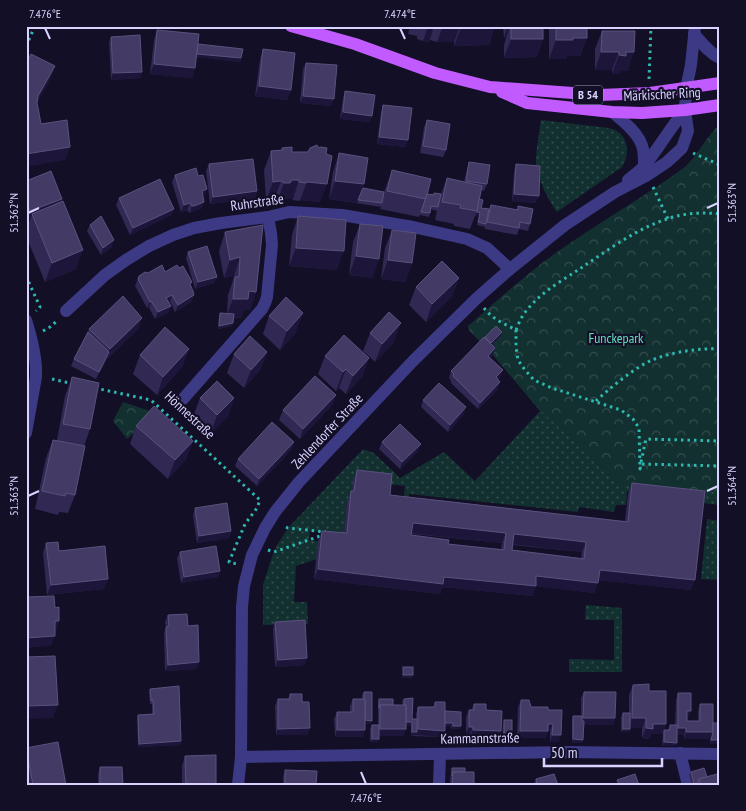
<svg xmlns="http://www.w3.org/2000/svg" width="746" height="811" viewBox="0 0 746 811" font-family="'PT Sans Narrow',sans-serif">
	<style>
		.grass { fill: url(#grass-dots) }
		.forest { fill: url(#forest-crowns) }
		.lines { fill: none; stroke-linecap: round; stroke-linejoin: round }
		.path { stroke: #2fb8b0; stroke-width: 3; stroke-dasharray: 2.5 4; stroke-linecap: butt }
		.minor { stroke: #3d3a85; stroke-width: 12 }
		.major { stroke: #c25bff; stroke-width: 12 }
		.wall { fill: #312854; fill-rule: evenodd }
		.shaded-wall { fill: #1d163a }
		.building { fill: #433a66; stroke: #5a527e; fill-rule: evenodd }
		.ticks { fill: none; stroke: #d9d4ff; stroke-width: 2 }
		.labels { text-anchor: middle; stroke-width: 4.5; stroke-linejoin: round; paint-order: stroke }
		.shield { fill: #130f26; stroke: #9e99be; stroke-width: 1 }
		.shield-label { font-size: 12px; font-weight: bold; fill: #d9d4ff }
		.street-label { font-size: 14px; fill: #d9d4ff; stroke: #130f26 }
		.park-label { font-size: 14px; fill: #5fe0c0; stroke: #130f26 }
		.neatline { fill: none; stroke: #d9d4ff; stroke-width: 2 }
		.ticks-label { font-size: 12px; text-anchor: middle; fill: #d9d4ff }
	</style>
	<defs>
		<pattern id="grass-dots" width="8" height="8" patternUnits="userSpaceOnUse" patternTransform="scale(1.25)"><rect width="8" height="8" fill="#12302f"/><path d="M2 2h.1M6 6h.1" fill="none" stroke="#344d4e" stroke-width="1.8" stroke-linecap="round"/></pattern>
		<pattern id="forest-crowns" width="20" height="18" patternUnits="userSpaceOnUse" patternTransform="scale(1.25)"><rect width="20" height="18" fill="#12302f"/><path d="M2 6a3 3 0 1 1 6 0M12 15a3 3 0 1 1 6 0" fill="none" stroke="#344d4e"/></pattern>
	</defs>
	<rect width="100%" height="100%" fill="#130f26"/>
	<!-- grass -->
	<g class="grass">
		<path d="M541,120c17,2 34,4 51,6 7,1 16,1 23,4 14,7 15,25 7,37l-65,45c-8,-11 -21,-35 -21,-50 0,-14 3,-28 5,-42z"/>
		<polygon points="468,326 720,471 720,505 703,503 704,498 627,491 626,505 616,505 614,512 579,507 578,512 409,494 408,503 403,503 405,486 354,480 351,501 347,501 344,534 310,531 309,540 318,541 317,559 296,566 294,602 307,602 308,624 263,625 263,585 272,557 277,545 288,528 363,449 374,453 400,478 444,452 475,481 540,411 493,355 469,330"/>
		<polygon points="707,519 720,521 720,580 701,579"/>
		<polygon points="586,605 622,608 622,672 569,672 569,659 614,660 614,620 585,620"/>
	</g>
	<!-- forest -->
	<g class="forest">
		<path d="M720,124v368l-41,-1 -57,-6 -81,-74 -48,-56 -24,-25 -1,-4c33,-29 66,-59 102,-83 38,-26 79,-49 116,-77 13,-13 20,-29 34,-42z"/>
		<polygon points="123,402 156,413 127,439 113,421"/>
	</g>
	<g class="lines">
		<!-- path -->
		<g class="path">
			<polyline points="26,46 35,26"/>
			<polyline points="649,79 651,26"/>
			<polyline points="693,153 720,165"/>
			<polyline points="653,187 668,219"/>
			<polyline points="26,276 40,307 36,311"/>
			<path d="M484,308c8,11 21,16 32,22v17l2,13 7,10 9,10 18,8 69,22 12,9 6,9 1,41 1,-5 79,2"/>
			<path d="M516,330c3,-7 6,-15 11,-20 14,-18 36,-30 54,-42 27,-18 55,-39 86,-49 17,-6 35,-7 53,-5"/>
			<polyline points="43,331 50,327 58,320"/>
			<polyline points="52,379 74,384"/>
			<polyline points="95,388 151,400 260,500 257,508 245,524 229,562 237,564"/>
			<path d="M596,401c14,-13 38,-33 56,-41 20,-8 46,-12 68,-11"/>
			<polyline points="641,462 646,439 720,441"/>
			<polyline points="286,527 288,528 326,532"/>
			<polyline points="268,550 274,552 323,535"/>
		</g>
		<!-- minor -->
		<g class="minor">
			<path d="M694,34c8,9 15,19 26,24"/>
			<path d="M612,112c11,9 28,22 31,37 1,6 1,11 1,17"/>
			<path d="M628,180c6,-5 13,-10 18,-16 14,-18 25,-37 39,-54"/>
			<polyline points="66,311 105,275 126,260 149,246 173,235 194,228 221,223 268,217 289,212 342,215 413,227 467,239 487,248 510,269"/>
			<path d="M26,320c6,19 11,38 10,57l-10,56"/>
			<polyline points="183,399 262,309 265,303 267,297 272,245 271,233 268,217"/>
			<polyline points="680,753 688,785"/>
			<polyline points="241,757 567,752 720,754"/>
			<polyline points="238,785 241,757 242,607 244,586 252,555 265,528 275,512 299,482 413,361 477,298 510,269 565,225 615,192 646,176 667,162 682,148 688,131 685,110 686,89 691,65 695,26"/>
			<polyline points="439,785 440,754"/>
		</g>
		<!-- major -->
		<g class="major">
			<polyline points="291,26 355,44 435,73 490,87 600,95 650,93 720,83"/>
			<polyline points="502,92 527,103 612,112 642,113 685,110 720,105"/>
		</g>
	</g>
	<!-- wall -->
	<g class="wall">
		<polygon points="410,26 495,26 489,45 454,46 454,42 437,42 430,40 429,42 423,41 417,39 417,36 408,34"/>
		<polygon points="503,26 543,26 543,39 537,57 504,58 504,45 506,38 504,38"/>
		<polygon points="549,26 587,26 587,38 580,56 567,56 566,59 549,59"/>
		<polygon points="157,30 198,44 241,58 240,62 196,57 192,78 150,74 154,40"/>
		<polygon points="602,31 635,31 628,71 621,71 620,74 612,74 612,70 595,70 595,49"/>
		<polygon points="111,37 142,72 140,78 111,80 109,43"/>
		<polygon points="263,49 291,90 287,100 255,96 260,59"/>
		<polygon points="306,63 331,106 300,103 303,69"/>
		<polygon points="345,91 372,116 369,122 340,119 343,98"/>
		<polygon points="383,105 408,140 405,147 377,144 381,112"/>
		<polygon points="427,120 446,150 443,157 420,153 424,127"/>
		<polygon points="282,148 292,152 320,202 300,200 299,201 292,200 293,199 286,199 283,201 277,202 274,200 266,200 264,170 271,151 281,150"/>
		<polygon points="339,153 363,188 384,192 392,170 427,194 433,195 434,193 441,194 447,178 464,182 467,169 469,162 487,184 484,191 481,190 479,199 481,208 489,209 491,205 517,210 518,206 530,224 528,231 519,229 517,235 485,229 485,227 477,225 479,216 475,216 470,229 454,226 454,224 435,220 437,211 431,209 429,217 420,215 421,213 419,217 380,209 381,207 329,199 333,172"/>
		<polygon points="209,164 257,191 255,198 210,204 206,171"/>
		<polygon points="516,164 536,203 512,201 514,171"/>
		<polygon points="175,175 198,176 207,189 204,196 203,196 202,208 191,212 190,213 187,210 181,212 172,182"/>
		<polygon points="26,181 62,199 61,202 76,269 45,282 26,236 26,229 31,217 28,218 26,214"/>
		<polygon points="119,198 174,209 171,215 130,235 116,205"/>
		<polygon points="298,216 337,270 289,266 292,235"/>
		<polygon points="360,224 373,278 349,275 353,242"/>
		<polygon points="90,225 112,247 101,255 87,231"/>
		<polygon points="263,225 256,292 250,310 244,310 241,318 233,318 232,326 218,329 219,317 220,313 227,314 228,295 233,280 234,276 224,278 219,251 225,232"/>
		<polygon points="392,230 412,263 405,282 381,279 385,248"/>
		<polygon points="188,252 217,277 214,283 195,289 186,258"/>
		<polygon points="165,272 190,286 194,295 191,302 175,312 170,301 169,302 171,306 168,313 155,319 149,308 147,308 135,286 139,276 148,273"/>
		<polygon points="459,278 452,296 426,322 409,305 416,287"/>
		<polygon points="269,316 296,332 280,350 263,334"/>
		<polygon points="139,328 107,359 96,379 71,366 74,359 89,329"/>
		<polygon points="370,333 394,342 375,362 363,351"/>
		<polygon points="501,336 492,345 495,348 493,355 490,358 500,377 498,380 498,389 478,409 451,383 451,381 449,378 451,371 485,337"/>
		<polygon points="189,349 182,367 157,395 133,374 140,355"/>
		<polygon points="267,352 260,370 244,388 227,373 234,354"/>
		<polygon points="325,356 369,358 362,377 346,394 339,388 336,391 318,374"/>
		<polygon points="72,377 90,429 84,446 75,495 68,513 59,512 58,515 35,509 46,458 53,440 57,440 65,396"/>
		<polygon points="336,395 332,405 300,439 279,420 283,410"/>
		<polygon points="200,398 234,398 228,416 211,433 193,417"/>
		<polygon points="423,400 464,414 448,432 421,407"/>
		<polygon points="136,426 193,441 186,459 168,479 130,444"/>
		<polygon points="382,442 418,451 400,469 379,449"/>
		<polygon points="292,449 257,486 235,466 238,459"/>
		<path d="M357,470l33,25 235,26 3,-28 4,-10 59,107 -93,-10 -4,13 -58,-7 -4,10 -90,-9 -2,7 -126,-15 4,-38 4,-10 22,2 3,-32 4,-10h1l1,-11zM412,534l90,9 -1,6 -53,-5 -37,-9zM512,545l70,7 -1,6 -69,-8z"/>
		<polygon points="195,508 231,531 229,538 197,543 193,515"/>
		<polygon points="46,543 59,551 104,589 47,595 43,553"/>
		<polygon points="180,552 220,571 218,577 181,583 177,558"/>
		<polygon points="168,615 199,662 196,669 165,671 164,633 166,627 165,622"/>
		<polygon points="275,622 305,665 275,667 273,629"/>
		<polygon points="633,685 649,691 664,730 668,730 670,725 675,725 676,700 678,693 691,711 688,718 687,718 687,721 698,721 698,711 700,704 713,723 719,723 710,744 710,739 684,739 684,735 677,735 676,746 662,746 663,734 651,734 649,739 642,738 642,728 630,728 629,732 621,732 621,717 623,713 629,713 629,695"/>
		<polygon points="150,689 181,741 180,745 138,747 137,718 138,715 152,715 152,704 150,704 149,692"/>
		<polygon points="364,692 370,724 365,724 363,737 335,737 334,719 337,712 350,712 350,706 353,699 362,699 362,695"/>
		<polygon points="584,692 615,718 613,725 584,725 582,743 572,743 572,720 573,716 581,716 581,698"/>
		<polygon points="290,694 302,702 310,728 307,735 276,735 275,706 278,699 288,699"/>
		<polygon points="379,699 393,705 403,705 402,702 404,699 412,719 416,719 416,714 418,707 433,707 435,702 461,726 460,729 451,729 451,726 445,726 445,731 442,737 411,736 411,726 406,726 406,729 403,736 379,736 378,742 370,742 370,728 372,725 378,725 378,703"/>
		<polygon points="521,700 531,707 548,710 559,742 550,742 550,731 548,731 545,738 517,737 518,707"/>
		<polygon points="474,704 486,710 499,738 470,737 470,734 466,733 466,717 469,710 471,710"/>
		<polygon points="504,720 512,734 511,738 502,737 503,723"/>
		<polygon points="26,748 66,785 26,785"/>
		<polygon points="185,756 216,785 182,785 182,766"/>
		<polygon points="100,767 123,785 98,785 98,774"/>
		<polygon points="452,768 465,772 474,785 450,785 450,779"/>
		<polygon points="285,770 316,785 283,785 283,777"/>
		<polygon points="691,772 707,777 720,785 692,785 689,775"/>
		<polygon points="536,779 558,785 533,785"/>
	</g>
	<!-- shaded-wall -->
	<g class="shaded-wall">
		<polygon points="428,26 434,26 429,42 423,41"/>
		<polygon points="443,26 460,26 454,42 437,42"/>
		<polygon points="508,26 510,26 506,38 504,38"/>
		<polygon points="495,27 489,45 454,46 461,28"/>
		<polygon points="573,38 587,38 580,56 567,56 566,59 549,59 556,40"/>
		<polygon points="511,39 543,39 537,57 504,58"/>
		<polygon points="601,52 619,52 612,70 595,70"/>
		<polygon points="626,52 634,52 628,71 621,71 620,74 612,74 619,55"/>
		<polygon points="195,54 241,58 240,62 194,57"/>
		<polygon points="154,64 195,68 192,78 150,74"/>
		<polygon points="55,66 50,80 34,109 38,96"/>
		<polygon points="142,72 140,78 111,80 113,73"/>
		<polygon points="259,86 291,90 287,100 255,96"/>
		<polygon points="303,96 334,99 331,106 300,103"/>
		<polygon points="343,112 372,116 369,122 340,119"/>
		<polygon points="379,137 408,140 405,147 377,144"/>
		<polygon points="70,147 65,160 26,167 26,154"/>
		<polygon points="292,180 299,180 293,199 286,199 283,201 277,202 284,183"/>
		<polygon points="281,181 274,200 266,200 273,182"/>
		<polygon points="335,181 364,184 357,203 329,199"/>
		<polygon points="307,182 327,184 320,202 300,200"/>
		<polygon points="207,189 204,196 199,198 202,191"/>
		<polygon points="257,191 255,198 210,204 213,197"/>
		<polygon points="514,194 539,196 536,203 512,201"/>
		<polygon points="62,199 60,205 32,214 31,217 28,218 30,211"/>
		<polygon points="204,202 202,208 190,213 192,206"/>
		<polygon points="190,203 187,210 181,212 184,205"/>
		<polygon points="174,209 171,215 130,235 133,228"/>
		<polygon points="477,212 480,213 479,216 475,216"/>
		<polygon points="114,240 112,247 101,255 103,248"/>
		<polygon points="296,248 344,251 337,270 289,266"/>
		<polygon points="83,250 76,269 45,282 52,263"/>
		<polygon points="356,256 379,259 373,278 349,275"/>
		<polygon points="240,257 234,276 224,278 230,260"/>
		<polygon points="388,260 412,263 405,282 381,279"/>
		<polygon points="217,277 214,283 195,289 198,282"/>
		<polygon points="459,278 452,296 426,322 432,304"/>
		<polygon points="249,291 256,292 250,310 244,310 241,318 226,317 233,299"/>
		<polygon points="172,295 170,301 164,304 166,298"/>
		<polygon points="194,295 191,302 175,312 178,305"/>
		<polygon points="151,301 149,308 147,308 150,302"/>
		<polygon points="171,306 168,313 155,319 158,312"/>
		<polygon points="303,313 296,332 280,350 287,331"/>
		<polygon points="142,318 139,328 107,359 96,379 99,372 110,349"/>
		<polygon points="233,323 232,326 218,329 219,326"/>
		<polygon points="401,323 394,342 375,362 382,344"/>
		<polygon points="502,332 501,336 490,346 491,343"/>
		<polygon points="495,348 493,355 485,362 488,356"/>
		<polygon points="189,349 182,367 157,395 163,377"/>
		<polygon points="267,352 260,370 244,388 251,370"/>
		<polygon points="369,358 362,377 346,394 353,376"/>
		<polygon points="346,369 339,388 336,391 343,372"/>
		<polygon points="503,370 500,377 493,384 496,377"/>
		<polygon points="500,382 498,389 478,409 480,403"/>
		<polygon points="336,395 332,405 300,439 303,429"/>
		<polygon points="234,398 228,416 211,433 217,415"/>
		<polygon points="466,407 464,414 448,432 450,425"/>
		<polygon points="193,441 186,459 168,479 175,460"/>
		<polygon points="294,442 292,449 257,486 259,479"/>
		<polygon points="421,444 418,451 400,469 402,462"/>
		<polygon points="413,523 506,533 502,543 409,533"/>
		<polygon points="231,531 229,538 197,543 199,536"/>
		<polygon points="514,534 586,542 582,552 510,544"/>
		<polygon points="318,569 444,577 536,586 532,596 442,587 440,594 314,579"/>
		<polygon points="600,570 695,580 691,590 596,580"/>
		<polygon points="220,571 218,577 181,583 184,577"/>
		<polygon points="536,576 598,583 594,593 533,586"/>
		<polygon points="108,579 104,589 47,595 51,585"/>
		<polygon points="55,621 59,621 56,631 51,631"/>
		<polygon points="55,636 51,646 26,648 26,638"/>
		<polygon points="307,658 305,665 275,667 278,660"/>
		<polygon points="199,662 196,669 165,671 168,665"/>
		<polygon points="403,675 413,675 412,678 402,678"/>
		<polygon points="58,705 53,718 26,719 26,706"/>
		<polygon points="687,711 691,711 688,718 685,718"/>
		<polygon points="583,718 615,718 613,725 581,725"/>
		<polygon points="632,718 646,718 642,728 629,728"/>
		<polygon points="364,720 372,721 370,724 363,724"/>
		<polygon points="405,722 412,722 411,726 404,726"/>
		<polygon points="444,723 453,723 451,726 442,726"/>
		<polygon points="548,724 553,724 550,731 545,731"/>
		<polygon points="653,724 666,724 663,734 651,734 649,739 642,738 646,728"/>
		<polygon points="453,726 461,726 460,729 451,729"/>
		<polygon points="469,727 473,727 470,734 466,733"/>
		<polygon points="310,728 307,735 276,735 278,729"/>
		<polygon points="678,728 686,728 684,735 675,735"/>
		<polygon points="380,729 406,729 403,736 377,736"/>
		<polygon points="418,729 445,731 442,737 416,735"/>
		<polygon points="623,729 630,729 629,732 621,732"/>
		<polygon points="337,730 365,730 363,737 335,737"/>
		<polygon points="473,730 501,731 499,738 470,737"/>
		<polygon points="520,731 548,731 545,738 517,737"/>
		<polygon points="412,732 417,732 416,735 411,736"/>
		<polygon points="686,732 713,732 711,739 684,739"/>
		<polygon points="504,734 512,734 511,738 502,737"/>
		<polygon points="552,735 561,735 559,742 550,742"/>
		<polygon points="372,739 379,739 378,742 370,742"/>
		<polygon points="573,739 583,740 582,743 572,743"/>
		<polygon points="711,740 720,740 720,744 710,744"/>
		<polygon points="181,741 180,745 138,747 139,744"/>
		<polygon points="664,742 677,743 676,746 662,746"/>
	</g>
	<!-- building -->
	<g class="building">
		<polygon points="461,26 495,26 495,27 461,28"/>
		<rect x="511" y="26" width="32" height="13"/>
		<polygon points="556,26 587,26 587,38 573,38 573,40 556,40"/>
		<polygon points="157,30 199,34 195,68 154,64"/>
		<polygon points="602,31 635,31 634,52 626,52 626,56 619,55 619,52 601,52"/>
		<polygon points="140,35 142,72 113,73 111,37"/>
		<polygon points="198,44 243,49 241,58 197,54"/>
		<polygon points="263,49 295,53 291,90 259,86"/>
		<polygon points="31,54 55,66 38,96 37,103 39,113 41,124 67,120 70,147 26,154 26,62"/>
		<polygon points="306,63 337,65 334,99 303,96"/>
		<polygon points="345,91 375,95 372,116 343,112"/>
		<polygon points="383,105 412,108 408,140 379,137"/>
		<polygon points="427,120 450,124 446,150 423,146"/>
		<polygon points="317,145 319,148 321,147 327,148 326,154 332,156 327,184 307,182 306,183 299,182 299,180 292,180 290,183 284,183 281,181 273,182 271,151 283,150 282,148 292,147 292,152 308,152 310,148"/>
		<polygon points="339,153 368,158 364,184 335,181"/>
		<polygon points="253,159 257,191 213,197 209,164"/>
		<polygon points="469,162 490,165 487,184 466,181"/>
		<polygon points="516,164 540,166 539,196 514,194"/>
		<polygon points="196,168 198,176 203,175 207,189 202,191 204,202 194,206 192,206 190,203 184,205 175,175"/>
		<polygon points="392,170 431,179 426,199 387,191"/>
		<polygon points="51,171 62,199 30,211 26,201 26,181"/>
		<polygon points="447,178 482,186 477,211 460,208 461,205 442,202"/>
		<polygon points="160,179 174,209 133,228 119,198"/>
		<polygon points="363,188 384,192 382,203 358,200"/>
		<polygon points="434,193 441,194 438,207 431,206 430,213 421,212 427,194 434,195"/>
		<polygon points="479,199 483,200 481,208 489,209 486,224 478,222 480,213 477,212"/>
		<polygon points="63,201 83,250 52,263 32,214"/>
		<polygon points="491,205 518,210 518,206 533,209 530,224 520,222 519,228 487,222"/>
		<polygon points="101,216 114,240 103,248 90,225"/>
		<polygon points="298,216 346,220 344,251 296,248"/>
		<polygon points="360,224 383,226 379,259 356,256"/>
		<polygon points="263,225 256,292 249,291 248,299 233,299 235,277 239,277 240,257 230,260 225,232"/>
		<polygon points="392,230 416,233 412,263 388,260"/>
		<polygon points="207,246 217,277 198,282 188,252"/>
		<polygon points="442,261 459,278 432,304 416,287"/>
		<polygon points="162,265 165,272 177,265 179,268 183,266 192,282 190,284 193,291 194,295 178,305 172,295 166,298 171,306 158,312 151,301 150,302 138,279 139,276 145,272 148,273"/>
		<polygon points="123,296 142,318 110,349 89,329"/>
		<polygon points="286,297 303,313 287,331 269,316"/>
		<polygon points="389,312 401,323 382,344 370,333"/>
		<polygon points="220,313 234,314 233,323 219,326"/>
		<polygon points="496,326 502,332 491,343 485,337"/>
		<polygon points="165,327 189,349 163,377 140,355"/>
		<polygon points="88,332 109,352 99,372 74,359"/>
		<polygon points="344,335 369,358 353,376 346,369 343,372 325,356"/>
		<polygon points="250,336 267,352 251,370 234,354"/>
		<polygon points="484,337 495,348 488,356 503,370 496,377 500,382 480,403 453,376 454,374 451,371"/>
		<polygon points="315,376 336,395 303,429 283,410"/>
		<polygon points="72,377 99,383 90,429 63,424"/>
		<polygon points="217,381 234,398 217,415 200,398"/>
		<polygon points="439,383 466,407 450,425 423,400"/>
		<polygon points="154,406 193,441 175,460 136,426"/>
		<polygon points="272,422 294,442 259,479 238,459"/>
		<polygon points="400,424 421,444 402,462 382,442"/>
		<polygon points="53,440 85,446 75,495 66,493 65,496 42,491"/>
		<path d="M357,470l35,4 -2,21 238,27 4,-39 73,8 -10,89 -95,-10 -2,13 -62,-7v10l-92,-9 -1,7 -125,-15 4,-38 25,2 4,-42h3zM413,523l93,10 -2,17 -56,-6 1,-4 -38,-5zM514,534l72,8 -2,17 -72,-9z"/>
		<polygon points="227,503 231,531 199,536 195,508"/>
		<polygon points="58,542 59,551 105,546 108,579 51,585 46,543"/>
		<polygon points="216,546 220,571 184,577 180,552"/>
		<polygon points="54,596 55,608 59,607 59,621 55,621 55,636 26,638 26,597"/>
		<polygon points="187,614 188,626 198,625 199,662 168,665 166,627 169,626 168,615"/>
		<polygon points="305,620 307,658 278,660 275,622"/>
		<polygon points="55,656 58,705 26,706 26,657"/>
		<rect x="403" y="667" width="10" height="8"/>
		<polygon points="649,684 649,691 666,691 666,724 653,724 653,729 646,728 646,718 632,718 633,685"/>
		<polygon points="179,686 181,741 139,744 138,715 154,714 153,700 151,701 150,689"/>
		<polygon points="364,692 372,692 372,721 365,720 365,699 364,699"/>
		<polygon points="584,692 616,692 615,718 583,718"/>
		<polygon points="678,693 691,693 691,711 687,711 687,721 700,721 700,704 713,704 713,732 686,732 686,728 678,728"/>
		<polygon points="290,694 302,694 302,702 309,702 310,728 278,729 278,699 290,699"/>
		<polygon points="413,698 412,719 417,719 417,732 412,732 412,722 406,722 406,705 404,705 404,699"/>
		<polygon points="353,699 365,699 365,730 337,730 337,712 353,712"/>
		<polygon points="379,699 393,699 393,705 380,705 379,708"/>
		<polygon points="521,700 529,700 531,707 548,707 548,710 562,710 561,735 552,735 553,724 548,724 548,731 520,731"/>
		<polygon points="435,702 445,702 445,731 418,729 418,707 435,707"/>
		<polygon points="474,704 486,704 486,710 502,711 501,731 473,730 473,727 469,727 469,710 474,710"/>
		<rect x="380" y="705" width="26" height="24"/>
		<polygon points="445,711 461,712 461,726 453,726 453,723 445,723"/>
		<rect x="623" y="713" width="7" height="16"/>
		<polygon points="573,716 582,716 582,721 584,721 583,740 573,739"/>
		<rect x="504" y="720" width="8" height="14"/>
		<polygon points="713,723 719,723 719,727 720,727 720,740 711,740 713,732"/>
		<rect x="372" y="725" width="7" height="14"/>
		<polygon points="670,725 677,725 677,743 664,742 664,730 670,730"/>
		<polygon points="58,742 66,785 33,785 26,748"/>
		<polygon points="216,755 216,785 186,785 185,756"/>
		<polygon points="100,767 122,767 123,785 100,785"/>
		<polygon points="452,768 465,768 465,772 453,772 452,776"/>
		<polygon points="704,768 707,777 699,779 698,783 694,784 691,772"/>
		<polygon points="285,770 317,771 316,785 280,785 285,785"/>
		<polygon points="453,772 474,772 474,785 452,785"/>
		<polygon points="554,774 558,785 537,785 536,779"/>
		<polygon points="635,774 639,785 619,785 617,780"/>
		<polygon points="717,774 720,785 701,785 699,779"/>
	</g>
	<!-- ticks -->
	<path class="ticks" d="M45,28l5,11M400,28l5,11M707,208l11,-5M28,213l11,-5M707,491l11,-5M28,496l11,-5M361,772l5,12"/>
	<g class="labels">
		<!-- shield labels -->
		<rect class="shield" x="573" y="85.5" width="30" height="19" rx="4"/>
		<g class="shield-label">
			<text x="588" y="99">B 54</text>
		</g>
		<!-- street labels -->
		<g class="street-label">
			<text transform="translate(662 94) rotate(-3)" y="5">Märkischer Ring</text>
			<text transform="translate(257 202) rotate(-8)" y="5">Ruhrstraße</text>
			<text transform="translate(190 415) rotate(43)" y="5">Hönnestraße</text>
			<text transform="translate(327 431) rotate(-47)" y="5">Zehlendorfer Straße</text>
			<text transform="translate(480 738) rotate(-1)" y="5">Kammannstraße</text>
		</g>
		<!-- park labels -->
		<g class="park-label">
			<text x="616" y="343">Funckepark</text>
		</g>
	</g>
	<!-- border -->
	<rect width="746" height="811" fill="none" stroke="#130f26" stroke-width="55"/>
	<!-- scale -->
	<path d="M544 758v8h118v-8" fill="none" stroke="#d9d4ff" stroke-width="2.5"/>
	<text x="551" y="758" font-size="15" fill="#d9d4ff" stroke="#130f26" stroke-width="4" paint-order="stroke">50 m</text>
	<rect x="28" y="28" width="690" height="756" class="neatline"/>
	<g class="ticks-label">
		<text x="45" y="18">7.476°E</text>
		<text x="400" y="18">7.474°E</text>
		<text transform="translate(732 203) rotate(-90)" y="4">51.363°N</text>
		<text transform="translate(14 213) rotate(-90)" y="4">51.362°N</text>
		<text transform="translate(732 486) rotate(-90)" y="4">51.364°N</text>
		<text transform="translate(14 496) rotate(-90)" y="4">51.363°N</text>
		<text x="366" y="802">7.476°E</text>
	</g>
</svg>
